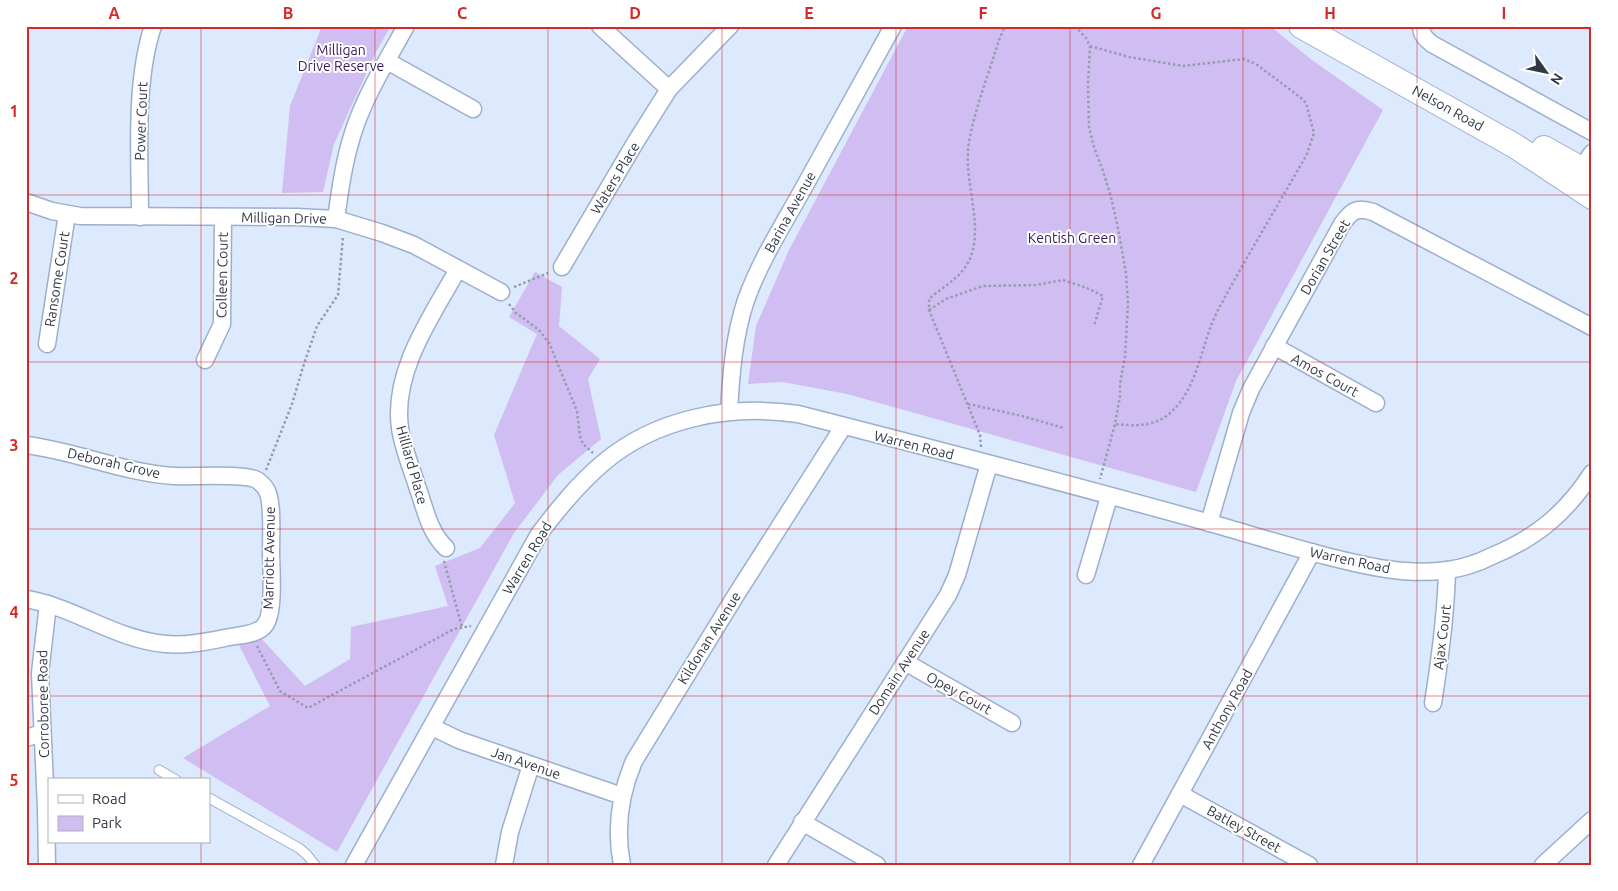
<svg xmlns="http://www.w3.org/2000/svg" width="1618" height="891" viewBox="0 0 1618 891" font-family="Ubuntu,sans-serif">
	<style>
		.green { fill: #d0bef2 }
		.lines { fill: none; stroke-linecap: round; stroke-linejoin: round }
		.service-casing { stroke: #9cafcc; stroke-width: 11 }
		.minor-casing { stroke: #9cafcc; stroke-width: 19 }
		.secondary-casing { stroke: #9cafcc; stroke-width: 26 }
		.path { stroke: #939dae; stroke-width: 2.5; stroke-dasharray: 2.5 2.5; stroke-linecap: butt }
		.service { stroke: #fff; stroke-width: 9 }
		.minor { stroke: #fff; stroke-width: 16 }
		.secondary { stroke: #fff; stroke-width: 24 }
		.grid { fill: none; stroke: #d62828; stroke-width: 1; stroke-opacity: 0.55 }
		.labels { text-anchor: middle; stroke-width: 4; stroke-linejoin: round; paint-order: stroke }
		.park-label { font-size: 14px; fill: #361b58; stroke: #fff }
		.street-label { font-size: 14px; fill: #313845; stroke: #fff }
		.neatline { fill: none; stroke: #d62828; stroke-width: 2 }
		.grid-label { font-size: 16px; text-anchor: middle; font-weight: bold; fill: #d62828 }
	</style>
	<rect width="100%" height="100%" fill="#dde9fc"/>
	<!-- green -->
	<g class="green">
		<polygon points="322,26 391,26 377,50 334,144 323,192 282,193 290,106"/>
		<polygon points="908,26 1270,26 1312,60 1383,110 1236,381 1196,492 847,394 783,382 748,384 756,326 789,250"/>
		<polygon points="535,272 562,287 559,326 600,359 588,379 601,439 558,475 514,533 337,852 183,758 270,706 237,641 260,637 305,686 350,659 351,627 448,606 435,566 480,548 515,503 494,435 537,334 509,317"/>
	</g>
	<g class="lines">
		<!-- service casing -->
		<g class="service-casing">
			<g id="service">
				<polyline points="159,770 176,780"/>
				<polyline points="209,798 299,848 307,855 315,865"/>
			</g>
		</g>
		<!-- minor casing -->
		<g class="minor-casing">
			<g id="minor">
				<polyline points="600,26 669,89"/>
				<path d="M1421,26c0,9 5,13 11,18l160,88"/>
				<polyline points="387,61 473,109"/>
				<polyline points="1576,176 1592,153"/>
				<polyline points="26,202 52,211 80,216 297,217 336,219 382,233 414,245 501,292"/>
				<path d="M140,217c0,-60 -6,-134 13,-191"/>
				<path d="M336,219c4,-29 8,-58 17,-86 12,-38 34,-72 53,-107"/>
				<polyline points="562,267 635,143 669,89 730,26"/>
				<polyline points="47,344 67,214"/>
				<polyline points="1274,346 1376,403"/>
				<polyline points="205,360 222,324 223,217"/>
				<path d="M729,412c2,-38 5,-76 17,-112 14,-39 37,-75 57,-111 30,-55 60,-109 90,-163"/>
				<path d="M26,445c50,6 98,28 148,31 18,1 70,-3 83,4 4,3 8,6 10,11 6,11 4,46 4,60 0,17 4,61 -6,74 -7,10 -25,10 -35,12 -21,4 -43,9 -64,7 -50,-4 -91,-37 -140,-45"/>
				<path d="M1209,523l32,-110 10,-24 91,-165c10,-14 15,-17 31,-12l219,115"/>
				<path d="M446,548c-17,-16 -21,-40 -29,-62 -6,-19 -14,-38 -17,-58 -8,-57 32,-112 58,-159"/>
				<polyline points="1086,575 1109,497"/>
				<polyline points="905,662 1012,723"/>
				<path d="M1433,703c7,-44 13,-88 14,-133"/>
				<polyline points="432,727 459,740 622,796"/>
				<polyline points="26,738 42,733"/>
				<polyline points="1180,794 1309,865"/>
				<polyline points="802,822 877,865"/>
				<polyline points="47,865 46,808 40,673 48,604"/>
				<path d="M354,865l185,-331c19,-25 39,-50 64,-71 53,-45 127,-59 195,-49 137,35 275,71 412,109 39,11 77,23 116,33 39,10 81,20 122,14 15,-2 30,-7 44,-14 44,-18 74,-43 100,-83"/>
				<polyline points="504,865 510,832 531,765"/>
				<path d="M622,865c-7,-36 -2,-71 12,-104l102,-166 107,-168"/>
				<polyline points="776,865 948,595 957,575 989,464"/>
				<polyline points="1141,865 1312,552"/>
				<polyline points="1543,865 1592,820"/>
			</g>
		</g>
		<!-- secondary casing -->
		<g class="secondary-casing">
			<g id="secondary">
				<polyline points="1301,26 1515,146 1592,197"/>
				<polyline points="1544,148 1592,175"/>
			</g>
		</g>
		<!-- path -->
		<g class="path">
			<polyline points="1075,26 1086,38 1090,46 1088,84 1089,127 1094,147 1103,171 1111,197 1118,228 1126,273 1128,302 1125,357 1120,384 1120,396 1115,424 1100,479"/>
			<path d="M1090,46l39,11 54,9 61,-7 12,5 44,33 6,6 8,30 -7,21c-30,53 -62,105 -90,158 -17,34 -18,76 -48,102 -15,13 -36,12 -54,10"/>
			<polyline points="514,287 548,273"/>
			<polyline points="509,304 516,313 539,330 549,343 577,411 580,436 583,444 593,453"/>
			<polyline points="929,310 946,299 983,286 1036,285 1063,280 1087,288 1103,296 1094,326"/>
			<polyline points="968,404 1022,416 1064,428"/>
			<path d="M981,447l-1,-12 -51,-125v-11c12,-11 28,-19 37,-33 22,-34 -4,-83 3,-124 6,-34 20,-69 30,-102l6,-14"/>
			<polyline points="266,470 292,404 303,367 317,326 338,295 343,236"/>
			<polyline points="444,561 462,627"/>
			<polyline points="257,646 280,691 308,708 454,629 471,626"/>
		</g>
		<!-- service -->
		<use href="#service" class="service"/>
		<!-- minor -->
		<use href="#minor" class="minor"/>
		<!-- secondary -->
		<use href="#secondary" class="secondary"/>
	</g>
	<!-- grid -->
	<path class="grid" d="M201,26v754M375,26v839M548,26v839M722,26v839M896,26v839M1070,26v839M1243,26v839M1417,26v839M26,195h1566M26,362h1566M26,529h1566M26,696h1566M201,842v23"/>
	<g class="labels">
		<!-- park labels -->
		<g class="park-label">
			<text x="341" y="55">Milligan<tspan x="341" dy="16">Drive Reserve</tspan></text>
			<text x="1072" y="243">Kentish Green</text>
		</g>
		<!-- street labels -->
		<g class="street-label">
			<text transform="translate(1448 108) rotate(29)" y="5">Nelson Road</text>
			<text transform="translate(141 121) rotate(-88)" y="5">Power Court</text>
			<text transform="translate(615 178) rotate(-59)" y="5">Waters Place</text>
			<text transform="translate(790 212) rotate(-61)" y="5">Barina Avenue</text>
			<text transform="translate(284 218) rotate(1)" y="5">Milligan Drive</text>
			<text transform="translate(1325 257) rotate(-60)" y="5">Dorian Street</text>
			<text transform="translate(222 275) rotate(-89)" y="5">Colleen Court</text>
			<text transform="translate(57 279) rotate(-81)" y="5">Ransome Court</text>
			<text transform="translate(1325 375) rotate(29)" y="5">Amos Court</text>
			<text transform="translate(914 445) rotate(14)" y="5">Warren Road</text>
			<text transform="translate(114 463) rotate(13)" y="5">Deborah Grove</text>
			<text transform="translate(412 465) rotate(74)" y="5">Hilliard Place</text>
			<text transform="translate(269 558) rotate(-89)" y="5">Marriott Avenue</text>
			<text transform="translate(527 558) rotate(-59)" y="5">Warren Road</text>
			<text transform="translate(1350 560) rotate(12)" y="5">Warren Road</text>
			<text transform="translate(1442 637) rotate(-83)" y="5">Ajax Court</text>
			<text transform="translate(709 638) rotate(-58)" y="5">Kildonan Avenue</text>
			<text transform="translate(899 672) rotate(-57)" y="5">Domain Avenue</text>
			<text transform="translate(959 693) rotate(29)" y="5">Opey Court</text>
			<text transform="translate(43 704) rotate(-91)" y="5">Corroboree Road</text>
			<text transform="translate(1227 709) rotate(-61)" y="5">Anthony Road</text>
			<text transform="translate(526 763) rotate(19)" y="5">Jan Avenue</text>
			<text transform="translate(1244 829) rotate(29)" y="5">Batley Street</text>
		</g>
	</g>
	<!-- border -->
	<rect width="1618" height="891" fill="none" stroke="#ffffff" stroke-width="55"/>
	<!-- legend -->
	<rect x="48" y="778" width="162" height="65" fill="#ffffff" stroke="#adafb5"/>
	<rect x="58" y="795" width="25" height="8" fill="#ffffff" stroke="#adafb5"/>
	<text x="92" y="804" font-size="15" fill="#313845">Road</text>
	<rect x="58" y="816" width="25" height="15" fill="#d0bef2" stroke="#adafb5"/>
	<text x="92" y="828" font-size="15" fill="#313845">Park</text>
	<!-- north arrow -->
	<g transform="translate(1546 72) rotate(123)" stroke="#ffffff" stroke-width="4" paint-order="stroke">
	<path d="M0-4L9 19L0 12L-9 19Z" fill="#313845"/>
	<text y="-8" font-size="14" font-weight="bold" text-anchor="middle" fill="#313845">N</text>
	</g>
	<rect x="28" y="28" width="1562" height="836" class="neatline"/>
	<g class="grid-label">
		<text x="114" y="19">A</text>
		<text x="288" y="19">B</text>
		<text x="462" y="19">C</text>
		<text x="635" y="19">D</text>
		<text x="809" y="19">E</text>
		<text x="983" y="19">F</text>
		<text x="1156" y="19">G</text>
		<text x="1330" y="19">H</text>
		<text x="1504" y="19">I</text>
		<text x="14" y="117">1</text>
		<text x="14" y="284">2</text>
		<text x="14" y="451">3</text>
		<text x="14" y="618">4</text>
		<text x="14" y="786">5</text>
	</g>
</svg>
